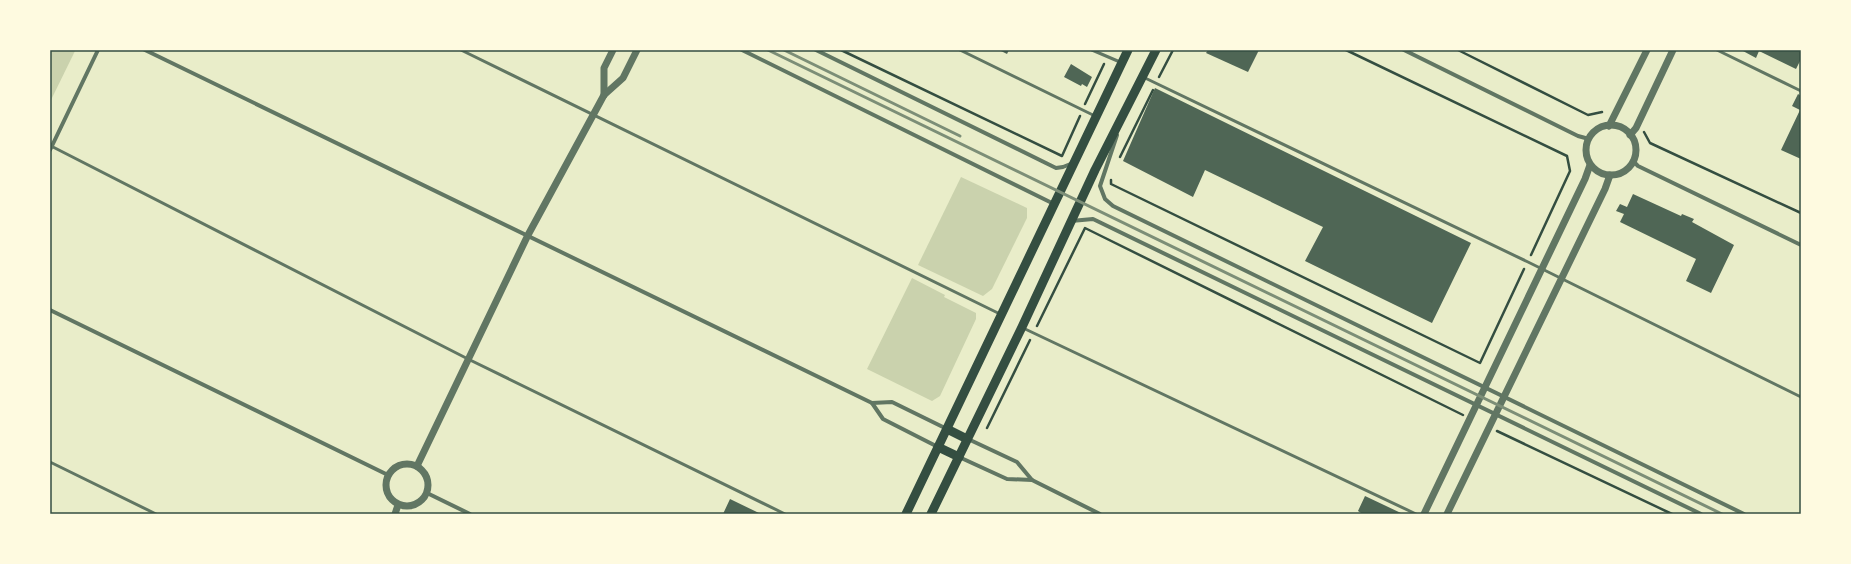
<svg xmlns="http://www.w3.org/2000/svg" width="1851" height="564" viewBox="0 0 1851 564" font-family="'DejaVu Sans',sans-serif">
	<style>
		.green { fill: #cad2ad }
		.building { fill: #4f6655 }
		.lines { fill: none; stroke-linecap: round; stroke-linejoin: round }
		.path { stroke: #344e41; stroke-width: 2.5 }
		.service { stroke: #617663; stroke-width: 3 }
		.minor { stroke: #617663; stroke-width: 4 }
		.tertiary { stroke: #617663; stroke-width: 7 }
		.primary { stroke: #344e41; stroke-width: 9 }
		.rail { stroke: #7c8e77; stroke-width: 3 }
		.neatline { fill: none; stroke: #344e41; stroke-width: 1.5 }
	</style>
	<rect width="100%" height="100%" fill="#e9edc9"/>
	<!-- green -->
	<g class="green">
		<polygon points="50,50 75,51 50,102"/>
		<polygon points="961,177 1027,208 1027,218 992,289 983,296 918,265"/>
		<polygon points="912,278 945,295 944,297 976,313 976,319 940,396 932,401 867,369"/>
	</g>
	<!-- building -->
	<g class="building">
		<polygon points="999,50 1009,50 1007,54"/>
		<polygon points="1208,50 1259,50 1248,72 1206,53"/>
		<polygon points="1743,50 1801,50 1801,59 1796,69 1759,51 1756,58 1743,51"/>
		<polygon points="1071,64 1092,77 1087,87 1082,84 1081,86 1064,77"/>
		<polygon points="1155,88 1471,243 1432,323 1305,261 1323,227 1205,170 1193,197 1123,161"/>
		<polygon points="1798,94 1801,96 1801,159 1781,150 1800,110 1792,106"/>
		<polygon points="1633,194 1681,216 1682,214 1694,219 1692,222 1734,245 1711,293 1686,281 1696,259 1620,222 1624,214 1616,211 1620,204 1627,207"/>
		<polygon points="1365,496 1403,514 1361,514 1361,513 1358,511"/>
		<polygon points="730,499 761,514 723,514"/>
	</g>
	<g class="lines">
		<!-- path -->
		<g class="path">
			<polyline points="841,50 1062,156 1080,116"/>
			<polyline points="1346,50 1567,156 1570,171 1531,255"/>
			<polyline points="1458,50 1588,115 1602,112"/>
			<polyline points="1159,77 1173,50"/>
			<polyline points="1085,104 1104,64"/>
			<polyline points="1644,132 1650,143 1801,213"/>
			<polyline points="1120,157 1153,90"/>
			<polyline points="1111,180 1111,184 1480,363 1524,269"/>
			<polyline points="1037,326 1085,228 1463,415"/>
			<polyline points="987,428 1030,340"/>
			<polyline points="1497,431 1672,514"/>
		</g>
		<!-- service -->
		<g class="service">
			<polyline points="461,50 1000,314"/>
			<polyline points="960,50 1095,116"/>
			<polyline points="1092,50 1120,62"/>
			<polyline points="1717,50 1801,91"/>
			<polyline points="1143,77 1528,262 1801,397"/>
			<polyline points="51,146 468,359 785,514"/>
			<polyline points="1023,328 1416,514"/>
			<polyline points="50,462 156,514"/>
		</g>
		<!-- minor -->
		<g class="minor">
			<polyline points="145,50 872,403 883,419 938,447"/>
			<polyline points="742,50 1054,204"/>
			<polyline points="816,50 1056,168 1063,167 1073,163"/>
			<polyline points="1404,50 1578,136 1589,139"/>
			<polyline points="1117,135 1100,186 1105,199 1113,206 1744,514"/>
			<polyline points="50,150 98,50"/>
			<polyline points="1633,161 1638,166 1801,245"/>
			<polyline points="1071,221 1093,219 1701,514"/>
			<polyline points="50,310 388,475"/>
			<polyline points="872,403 892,402 947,429"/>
			<polyline points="968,439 1017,462 1032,480 1100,514"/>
			<polyline points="959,457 1007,479 1032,480"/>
			<polyline points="427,493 470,514"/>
		</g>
		<!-- tertiary -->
		<g class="tertiary">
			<polyline points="604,95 604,68 613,50"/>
			<circle cx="1611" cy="150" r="25"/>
			<polyline points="1609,126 1647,50"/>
			<polyline points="1630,135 1636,128 1673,50"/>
			<circle cx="407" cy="485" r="21"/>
			<polyline points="417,466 528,235 604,95 623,78 637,50"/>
			<polyline points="395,514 398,505"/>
			<polyline points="1424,514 1585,179 1590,165"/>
			<polyline points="1447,514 1605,189 1610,175"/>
		</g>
		<!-- primary -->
		<g class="primary">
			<polyline points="947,429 967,439"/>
			<polyline points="938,447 959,457"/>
			<polyline points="906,514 1128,50"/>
			<polyline points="931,514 1022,327 1095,170 1156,50"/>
		</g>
		<!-- rail -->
		<g class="rail">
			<polyline points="768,50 1722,514"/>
			<polyline points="784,50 960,136"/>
		</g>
	</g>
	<!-- border -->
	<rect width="1851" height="564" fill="none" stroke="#fefae0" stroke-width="102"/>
	<rect x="51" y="51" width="1749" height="462" class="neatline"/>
</svg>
